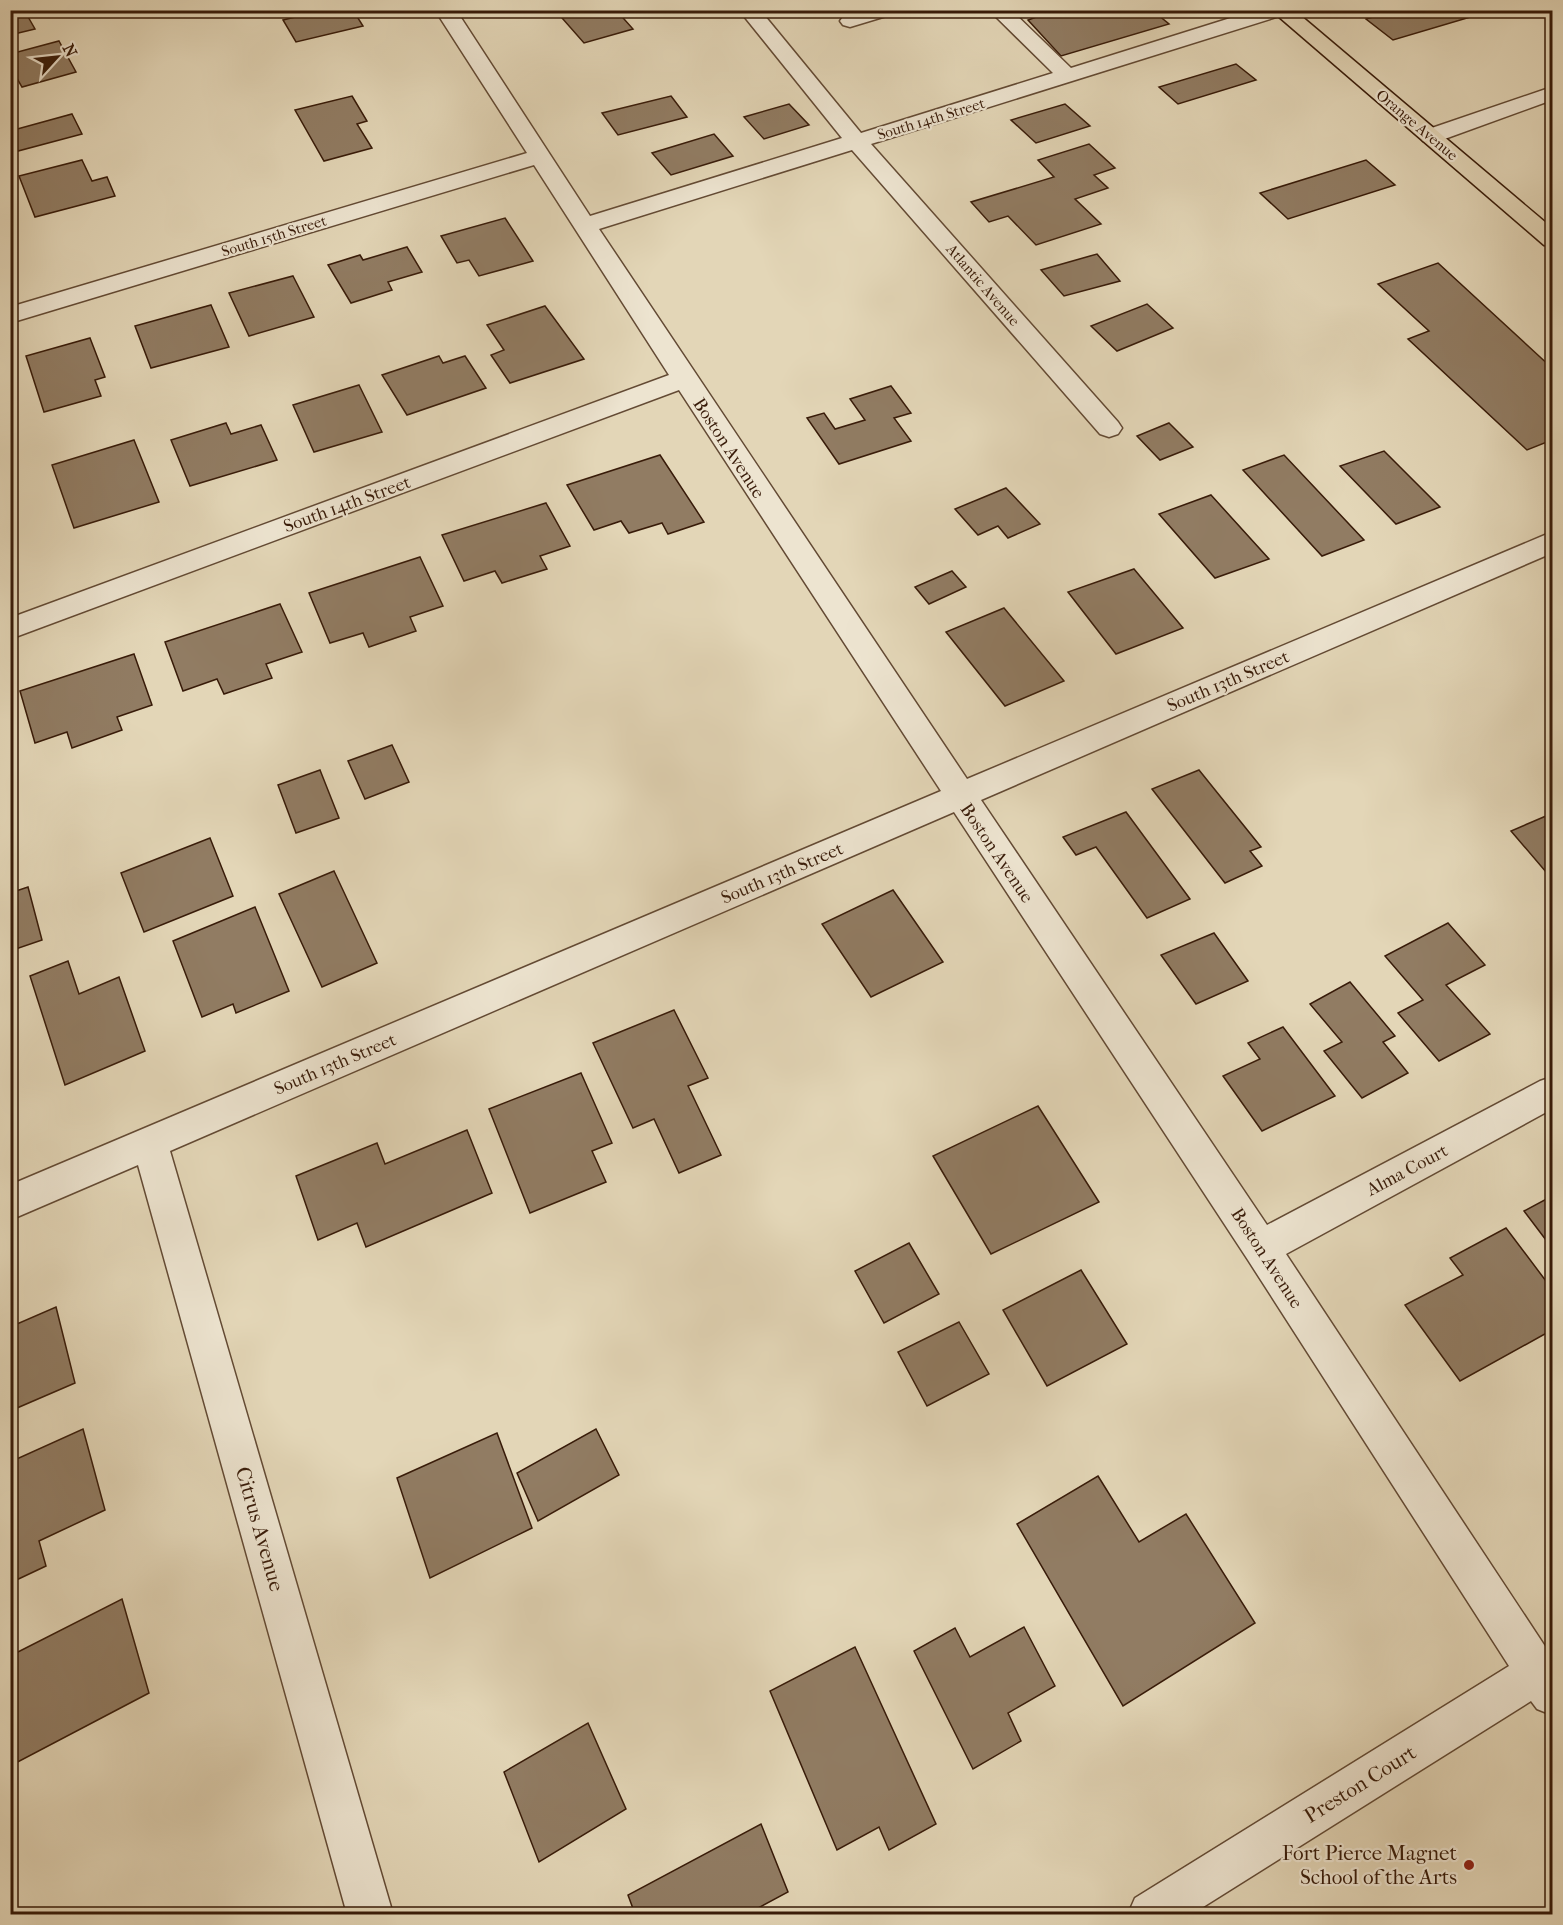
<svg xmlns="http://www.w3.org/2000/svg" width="1563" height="1925" viewBox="0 0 1563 1925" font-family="'IM FELL French Canon',serif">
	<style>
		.building { fill: #917c63; stroke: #381b09; stroke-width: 1.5 }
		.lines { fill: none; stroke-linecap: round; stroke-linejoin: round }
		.minor-casing { stroke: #634a34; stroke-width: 3 }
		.major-casing { stroke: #381b09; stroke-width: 3 }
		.minor { fill: #ede4d0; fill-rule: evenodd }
		.major { fill: #e3d6b7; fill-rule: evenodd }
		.poi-dot { fill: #8f2418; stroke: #ede4d0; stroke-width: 2 }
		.labels { text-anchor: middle; stroke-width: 4.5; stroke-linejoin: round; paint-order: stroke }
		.far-street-label { font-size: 15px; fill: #381b09; stroke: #ede4d0 }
		.street-label { font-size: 18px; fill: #381b09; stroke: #ede4d0 }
		.near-street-label { font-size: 21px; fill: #381b09; stroke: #ede4d0 }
		.near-poi-label { font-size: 21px; fill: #381b09; stroke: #ede4d0; text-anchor: end }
	</style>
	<rect width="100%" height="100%" fill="#e3d6b7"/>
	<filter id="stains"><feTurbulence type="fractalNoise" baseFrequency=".00333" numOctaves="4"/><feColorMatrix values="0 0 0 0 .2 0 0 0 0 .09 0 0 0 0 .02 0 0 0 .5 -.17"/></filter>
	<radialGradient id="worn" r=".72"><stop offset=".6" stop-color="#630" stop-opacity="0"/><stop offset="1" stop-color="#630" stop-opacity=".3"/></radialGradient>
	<!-- building -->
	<g class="building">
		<polygon points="324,10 353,10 363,26 296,42 283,20"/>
		<polygon points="555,10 616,10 633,29 584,43"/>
		<polygon points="1041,10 1152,10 1169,24 1061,56 1028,20 1045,14"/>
		<polygon points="1396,10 1494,10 1393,40 1366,19"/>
		<polygon points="27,15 35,29 10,35 10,20"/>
		<polygon points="59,41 76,72 22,87 10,66 10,54"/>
		<polygon points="1236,64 1256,80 1178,104 1159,87"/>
		<polygon points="352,96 367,121 357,124 372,148 324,161 295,110"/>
		<polygon points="671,96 687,117 618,135 602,113"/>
		<polygon points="789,104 809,125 764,139 744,117"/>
		<polygon points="1065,104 1090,126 1036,143 1011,120"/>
		<polygon points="72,114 82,134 18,151 10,131"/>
		<polygon points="714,134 733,156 671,175 652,153"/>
		<polygon points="1089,144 1115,168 1094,175 1108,188 1075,199 1101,224 1036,245 1008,216 989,222 971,202 1054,177 1038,160"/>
		<polygon points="82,160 92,181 107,177 115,196 35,217 19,176"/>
		<polygon points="1366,160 1395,185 1288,219 1260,193"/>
		<polygon points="505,218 533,261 479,276 469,260 457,263 441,236"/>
		<polygon points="407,247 422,272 388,282 392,290 351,303 328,265 360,255 363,260"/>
		<polygon points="1097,254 1120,281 1064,296 1041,270"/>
		<polygon points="1438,263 1552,368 1552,440 1527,450 1408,339 1429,331 1378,284"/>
		<polygon points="293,276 314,317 249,336 229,293"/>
		<polygon points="1147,304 1173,328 1117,351 1091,326"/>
		<polygon points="211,305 229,347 151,368 135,326"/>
		<polygon points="545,306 584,359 510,383 491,355 504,350 487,325"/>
		<polygon points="90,338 105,377 95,380 101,396 44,412 26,356"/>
		<polygon points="439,356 443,363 465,356 486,388 407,415 382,375"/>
		<polygon points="359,385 382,432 314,452 293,405"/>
		<polygon points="891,386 911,413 894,418 911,441 839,464 807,418 824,413 835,429 865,420 850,399"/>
		<polygon points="226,423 231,434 261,425 277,460 190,486 171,440"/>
		<polygon points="1169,423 1193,447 1160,460 1137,436"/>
		<polygon points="134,440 159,502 74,528 52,465"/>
		<polygon points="1384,451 1440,507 1396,524 1340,466"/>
		<polygon points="660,455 704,522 668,534 662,523 629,533 621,521 594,530 567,485"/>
		<polygon points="1284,455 1364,540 1322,556 1243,470"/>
		<polygon points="1006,488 1040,524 1008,538 998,526 978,535 955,509"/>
		<polygon points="1211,495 1269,559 1215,578 1159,514"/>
		<polygon points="546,503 570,546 540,556 547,569 502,583 495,571 464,581 442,535"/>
		<polygon points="420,557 443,606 410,617 416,631 369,647 363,633 330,643 309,593"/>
		<polygon points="1134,569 1183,628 1116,654 1068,592"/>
		<polygon points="952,571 966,587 929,604 915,587"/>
		<polygon points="280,604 302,652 266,664 272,678 224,694 217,679 183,691 165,642"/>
		<polygon points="1004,608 1064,681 1005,706 946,632"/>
		<polygon points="134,654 152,705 117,717 122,730 72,748 67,732 35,743 20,691"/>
		<polygon points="392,745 409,782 365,799 348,761"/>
		<polygon points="320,770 339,818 296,833 278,785"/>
		<polygon points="1199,770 1261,847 1250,851 1262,866 1225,883 1152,789"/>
		<polygon points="1126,812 1190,899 1147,918 1096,847 1076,855 1063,837"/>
		<polygon points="1546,816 1552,824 1552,879 1511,831"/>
		<polygon points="210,838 233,896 144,932 121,873"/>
		<polygon points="334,871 377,963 322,987 279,894"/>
		<polygon points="28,887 42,940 10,951 10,893"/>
		<polygon points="893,890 943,962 871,997 822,924"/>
		<polygon points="255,907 289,991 236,1013 233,1004 202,1017 173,941"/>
		<polygon points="1448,923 1485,965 1446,985 1490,1034 1439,1061 1398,1013 1423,1000 1385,956"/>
		<polygon points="1214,933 1248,981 1196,1004 1161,955"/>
		<polygon points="68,961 79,994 119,977 145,1051 65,1085 30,976"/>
		<polygon points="1350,982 1395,1036 1383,1042 1408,1073 1362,1098 1324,1051 1342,1042 1310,1004"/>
		<polygon points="674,1010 708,1078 688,1086 721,1155 679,1173 654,1119 633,1128 593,1043"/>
		<polygon points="1283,1027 1335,1096 1262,1131 1223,1076 1260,1059 1248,1043"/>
		<polygon points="581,1073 612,1143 592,1151 606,1182 530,1213 489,1109"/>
		<polygon points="1038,1106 1099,1202 991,1254 933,1156"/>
		<polygon points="467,1130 492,1193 366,1247 357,1223 318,1240 296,1176 377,1143 385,1164"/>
		<polygon points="1552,1196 1552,1248 1524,1211"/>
		<polygon points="1506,1228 1552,1289 1552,1330 1460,1381 1405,1305 1463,1275 1450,1258"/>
		<polygon points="909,1243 939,1294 884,1323 855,1271"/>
		<polygon points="1081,1270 1127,1344 1047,1386 1003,1310"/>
		<polygon points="56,1307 75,1383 10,1411 10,1327"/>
		<polygon points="959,1322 989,1374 927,1406 898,1352"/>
		<polygon points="83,1429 105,1510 39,1541 46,1566 10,1583 10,1462"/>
		<polygon points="596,1429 619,1475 538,1521 517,1473"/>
		<polygon points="497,1433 532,1528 430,1578 397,1478"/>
		<polygon points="1098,1476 1139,1542 1186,1514 1255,1623 1123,1706 1017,1524"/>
		<polygon points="122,1599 149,1693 10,1766 10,1656"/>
		<polygon points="1024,1627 1055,1686 1008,1713 1021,1741 973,1769 914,1651 955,1628 970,1657"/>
		<polygon points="855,1647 936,1824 889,1850 879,1827 837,1850 770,1691"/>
		<polygon points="588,1723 626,1809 539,1862 504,1772"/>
		<polygon points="761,1824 788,1892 747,1914 635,1914 628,1895"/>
	</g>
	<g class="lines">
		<!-- minor casing -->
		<g class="minor-casing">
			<g id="minor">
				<polygon points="435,10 456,10 590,216 842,138 739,10 760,10 861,133 1053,73 989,10 1011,10 1071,68 1256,10 1289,10 1286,14 871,144 1118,422 1122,428 1118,434 1109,437 1100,434 852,150 599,229 967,779 1552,532 1552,553 981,800 1267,1225 1540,1081 1552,1077 1552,1109 1286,1254 1552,1657 1552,1715 1537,1709 1531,1701 1192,1914 1128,1914 1135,1898 1509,1666 1248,1260 954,812 170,1151 393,1914 347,1914 138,1165 10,1220 10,1185 941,791 679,390 10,639 10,618 669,375 534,165 10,323 10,307 527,153"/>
				<polygon points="863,10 896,10 893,14 850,27 843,25 840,21 843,17"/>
				<polygon points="1552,87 1552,100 1439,141 1431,143 1423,141 1420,136 1423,131"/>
			</g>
		</g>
		<!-- major casing -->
		<g class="major-casing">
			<polygon id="major" points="1271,10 1294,10 1552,228 1552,247 1544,245"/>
		</g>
		<!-- minor -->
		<use href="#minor" class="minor"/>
		<!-- major -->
		<use href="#major" class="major"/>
	</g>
	<!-- markers -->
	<circle class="poi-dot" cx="1469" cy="1865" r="6"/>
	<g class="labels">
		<!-- far-street labels -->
		<g class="far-street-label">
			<text transform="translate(931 119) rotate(-17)" y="5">South 14th Street</text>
			<text transform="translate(1417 125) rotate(40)" y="5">Orange Avenue</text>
			<text transform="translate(274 236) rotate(-17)" y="5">South 15th Street</text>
			<text transform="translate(983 285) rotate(49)" y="5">Atlantic Avenue</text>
		</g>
		<!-- street labels -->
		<g class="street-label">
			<text transform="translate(729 448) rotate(57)" y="6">Boston Avenue</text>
			<text transform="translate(347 504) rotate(-20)" y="6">South 14th Street</text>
			<text transform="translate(1228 681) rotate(-23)" y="6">South 13th Street</text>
			<text transform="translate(997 853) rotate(56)" y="6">Boston Avenue</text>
			<text transform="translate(782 873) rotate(-23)" y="6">South 13th Street</text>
			<text transform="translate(335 1064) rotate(-23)" y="6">South 13th Street</text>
			<text transform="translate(1407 1170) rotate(-28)" y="6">Alma Court</text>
			<text transform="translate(1267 1258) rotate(57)" y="6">Boston Avenue</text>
		</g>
		<!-- near-street labels -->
		<g class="near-street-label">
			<text transform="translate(260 1529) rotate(74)" y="7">Citrus Avenue</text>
			<text transform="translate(1360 1784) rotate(-32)" y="7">Preston Court</text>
		</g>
		<!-- near-poi labels -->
		<g class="near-poi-label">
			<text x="1457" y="1860">Fort Pierce Magnet<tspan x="1457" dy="24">School of the Arts</tspan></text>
		</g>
	</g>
	<!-- margin -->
	<rect width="1563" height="1925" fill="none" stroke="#e3d6b7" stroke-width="36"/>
	<rect x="12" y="12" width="1539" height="1901" fill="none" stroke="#381b09" stroke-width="3"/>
	<rect x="18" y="18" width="1527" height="1889" fill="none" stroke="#381b09" stroke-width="1.5"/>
	<!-- north arrow -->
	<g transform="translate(57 57) rotate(63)" stroke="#ede4d0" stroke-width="4.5" paint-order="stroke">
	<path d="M0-4.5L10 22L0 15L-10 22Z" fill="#381b09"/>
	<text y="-9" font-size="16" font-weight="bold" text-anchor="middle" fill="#381b09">N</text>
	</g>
	<rect width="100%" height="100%" filter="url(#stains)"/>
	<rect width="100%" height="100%" fill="url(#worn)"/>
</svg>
